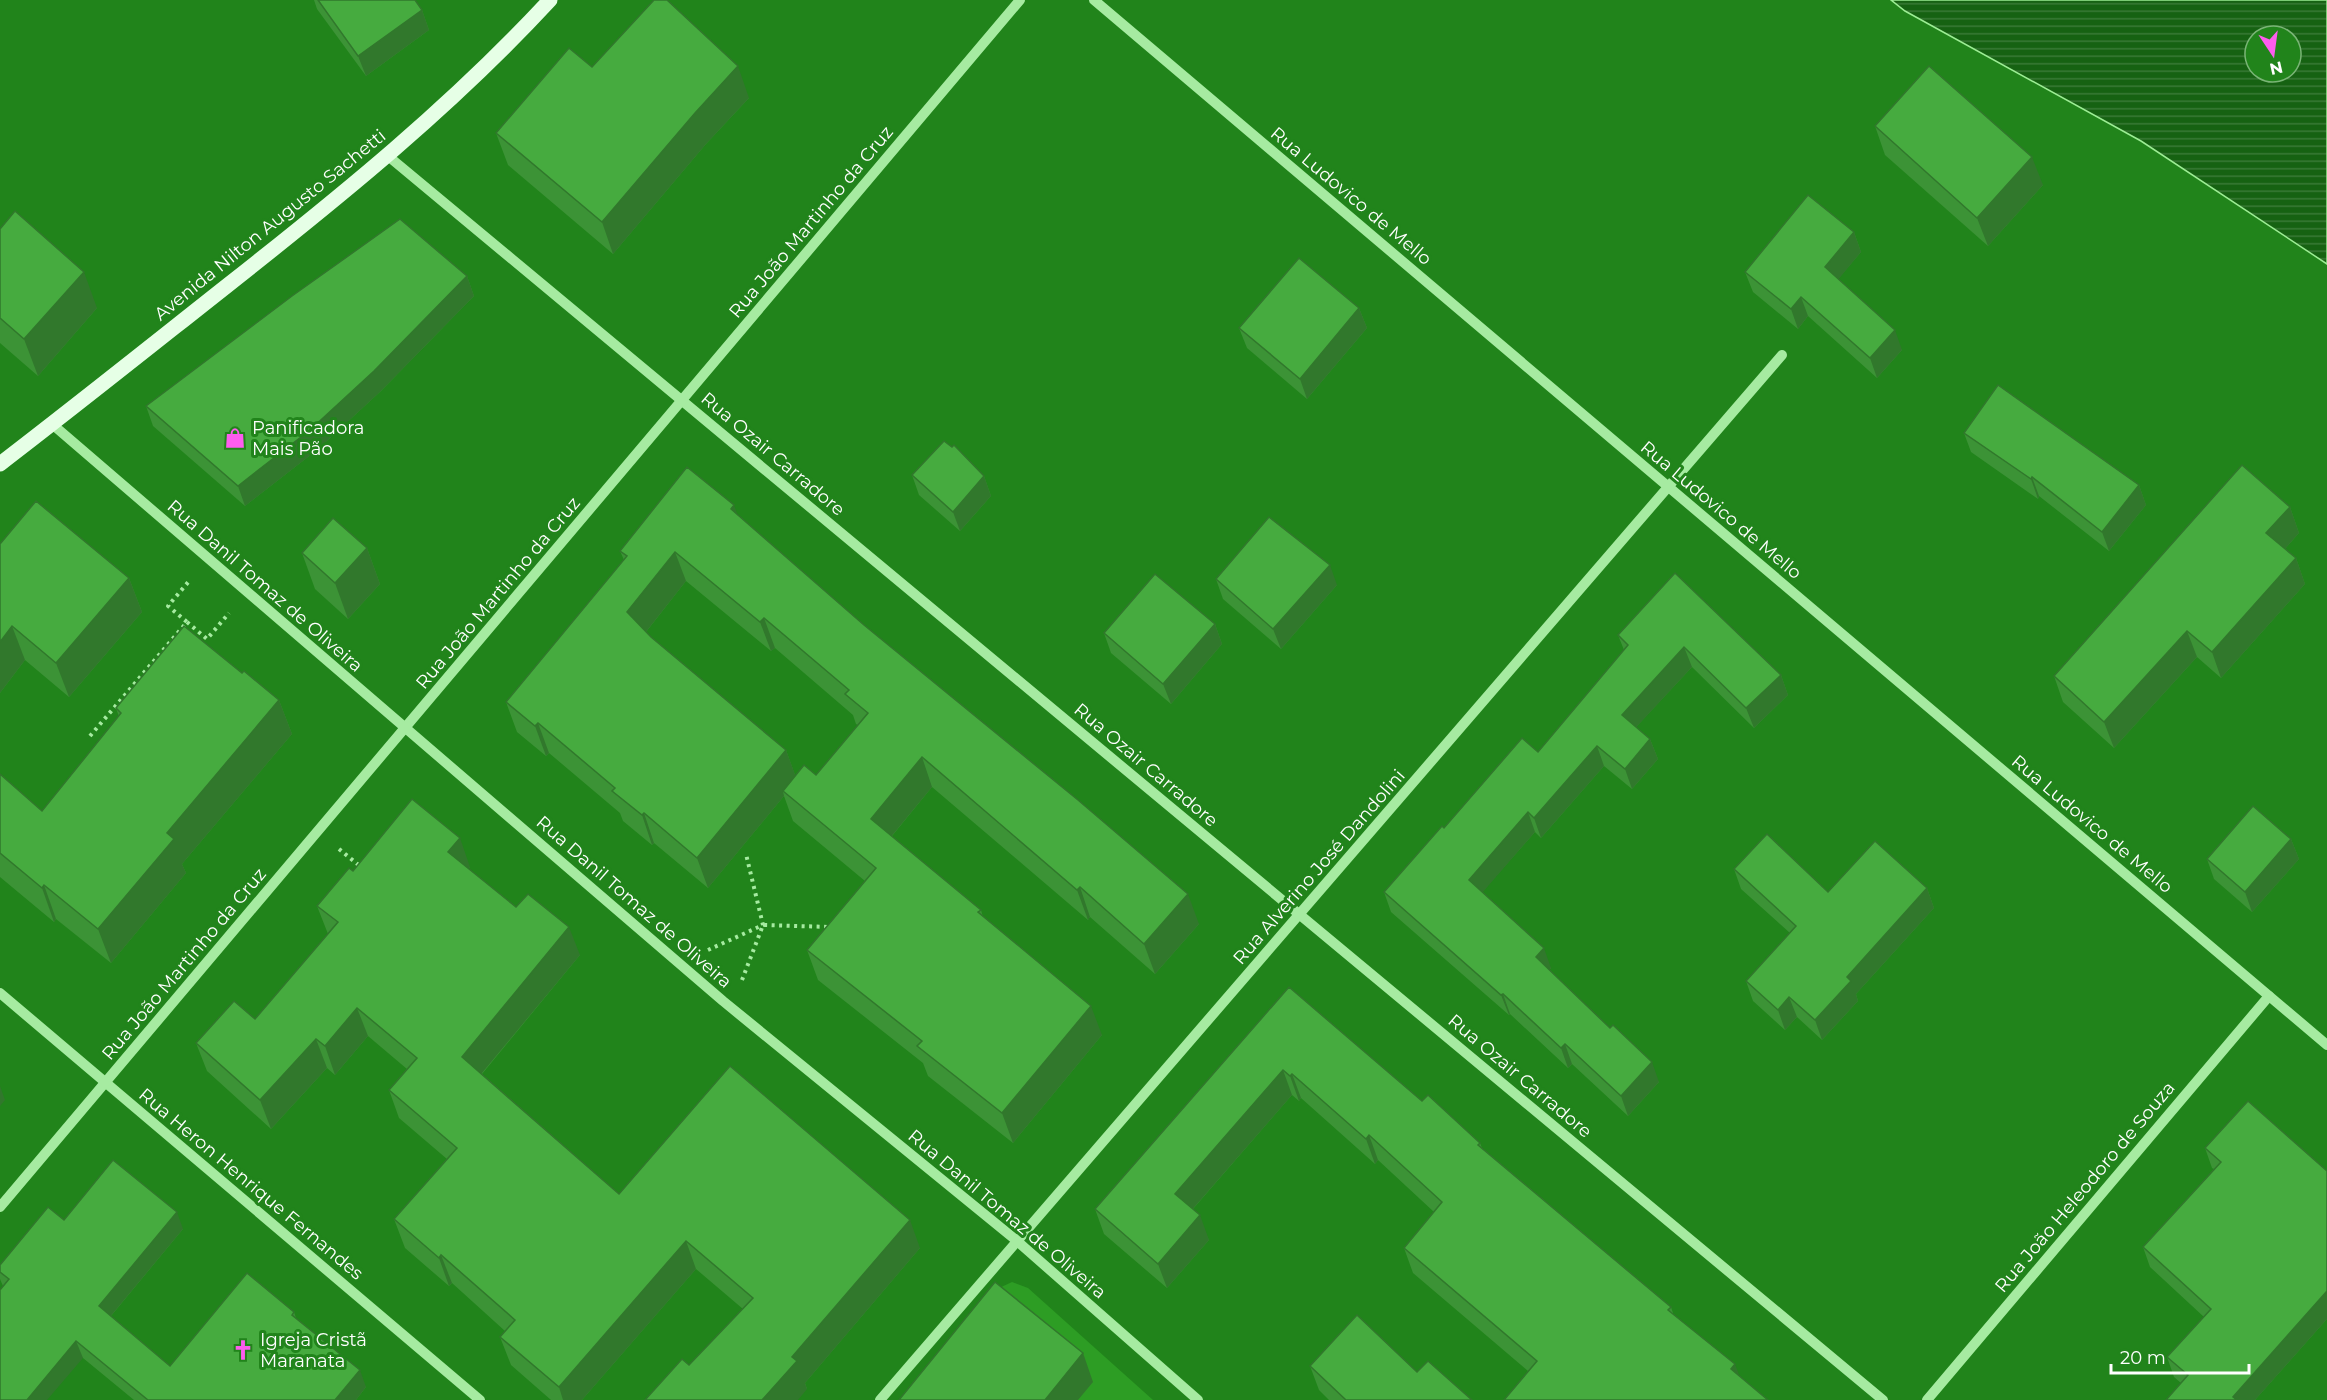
<svg xmlns="http://www.w3.org/2000/svg" width="2327" height="1400" viewBox="0 0 2327 1400" font-family="Montserrat,sans-serif">
	<style>
		.park { fill: #2d9d24 }
		.water { fill: url(#water-rules); stroke: #9ced94; stroke-width: 1.5; fill-rule: evenodd }
		.lines { fill: none; stroke-linecap: round; stroke-linejoin: round }
		.path { stroke: #a6eba1; stroke-width: 4; stroke-dasharray: 3 4.5; stroke-linecap: butt }
		.minor { stroke: #a6eba1; stroke-width: 10 }
		.major { stroke: #e6ffe6; stroke-width: 15 }
		.wall { fill: #3c9336; fill-rule: evenodd }
		.shaded-wall { fill: #31782c }
		.building { fill: #46ab3f; stroke: #31782c; stroke-width: 1.5 }
		.labels { text-anchor: middle; stroke-width: 6; stroke-linejoin: round; paint-order: stroke }
		.street-label { font-size: 18px; fill: #fff; stroke: #21841b }
		.poi-label { font-size: 18px; fill: #fff; stroke: #21841b; text-anchor: start }
	</style>
	<defs>
		<pattern id="water-rules" width="6" height="5" patternUnits="userSpaceOnUse" patternTransform="scale(1.5)"><rect width="6" height="5" fill="#166212"/><path d="M0 2.5h6" fill="none" stroke="#397a36"/></pattern>
	</defs>
	<rect width="100%" height="100%" fill="#21841b"/>
	<!-- park -->
	<polygon class="park" points="1012,1282 1028,1288 1153,1400 901,1400 997,1289"/>
	<!-- water -->
	<path class="water" d="M1891,0h436v264l-186,-123 -236,-130zM2255,36h36v36h-36z"/>
	<g class="lines">
		<!-- path -->
		<g class="path">
			<polyline points="187,622 207,639 229,613"/>
			<polyline points="90,736 187,622 168,606 190,580"/>
			<polyline points="339,849 361,867"/>
			<polyline points="708,950 763,925 746,854"/>
			<polyline points="742,980 763,925 831,927"/>
		</g>
		<!-- minor -->
		<g class="minor">
			<polyline points="1094,0 2327,1045"/>
			<polyline points="388,156 1883,1400"/>
			<polyline points="52,424 723,1001 1017,1241 1198,1400"/>
			<polyline points="0,993 480,1400"/>
			<polyline points="0,1207 1020,0"/>
			<polyline points="880,1400 1782,355"/>
			<polyline points="1927,1400 2269,996"/>
		</g>
		<!-- major -->
		<path class="major" d="M0,464c77,-59 152,-119 228,-179 113,-89 224,-179 322,-285"/>
	</g>
	<!-- wall -->
	<g class="wall">
		<polygon points="314,0 415,0 422,10 429,30 366,76 317,9"/>
		<polygon points="592,67 749,98 706,144 613,254 508,165 496,133"/>
		<polygon points="1875,126 2043,185 1988,246 1885,155"/>
		<polygon points="0,229 97,308 38,376 0,343"/>
		<polygon points="1854,232 1861,252 1838,279 1902,350 1877,378 1808,316 1798,329 1753,292 1745,272"/>
		<polygon points="467,276 474,296 381,391 317,450 245,506 153,426 146,406"/>
		<polygon points="1359,308 1367,328 1307,399 1247,348 1239,328"/>
		<polygon points="1964,433 2139,485 2146,505 2109,551 2039,496 2038,499 1971,452"/>
		<polygon points="912,475 984,476 991,496 960,531 919,495"/>
		<polygon points="2290,507 2299,533 2285,549 2296,558 2305,584 2221,678 2197,657 2114,748 2063,702 2054,676"/>
		<path d="M738,515l461,409 -44,50 -65,-57 -2,3 -156,-133 -40,49 89,74 2,7 119,118 -89,108 -85,-67 -5,-13 -105,-83 -11,-30 58,-69 -72,-60 -9,-25 -76,92 -54,-45 -2,2 -29,-24 -3,-8 -71,-60 -3,3 -29,-24 -11,-30 118,-142 -4,-9zM686,581l85,70 4,-3 78,67 3,9 2,1 -42,50h-21l-9,-25 -135,-113 -5,-5z"/>
		<polygon points="0,544 129,578 142,612 69,697 25,660 0,693"/>
		<polygon points="367,548 380,584 348,619 315,589 302,553"/>
		<polygon points="1675,573 1781,675 1788,695 1754,728 1692,667 1636,727 1650,739 1658,759 1632,789 1604,766 1541,838 1535,832 1482,892 1551,968 1549,970 1659,1082 1628,1116 1572,1064 1568,1068 1510,1014 1509,1015 1391,912 1384,892 1444,828 1538,752 1624,650 1618,635"/>
		<polygon points="1216,579 1337,585 1281,649 1223,599"/>
		<polygon points="1215,624 1222,644 1171,704 1111,653 1104,633"/>
		<polygon points="242,673 279,700 292,734 182,864 186,873 111,963 56,919 54,922 0,877 0,774 42,811 119,717 116,708"/>
		<polygon points="2291,839 2299,859 2252,912 2214,879 2207,859"/>
		<polygon points="470,867 468,869 516,907 580,955 482,1074 619,1194 920,1248 805,1383 807,1389 689,1365 743,1309 696,1269 582,1400 551,1400 511,1365 500,1337 505,1331 452,1283 449,1286 405,1248 394,1219 447,1159 399,1118 389,1090 407,1069 368,1036 335,1075 327,1068 271,1129 207,1071 196,1043 255,1019 328,934 317,906 353,871"/>
		<polygon points="1734,869 1828,892 1927,888 1934,908 1856,994 1858,1001 1822,1040 1797,1017 1785,1030 1753,1001 1746,981 1790,933 1741,889"/>
		<polygon points="1289,987 1422,1101 1480,1143 1482,1148 1671,1307 1673,1313 1528,1371 1413,1273 1404,1248 1434,1212 1378,1160 1375,1164 1301,1098 1299,1101 1292,1095 1193,1209 1209,1240 1167,1288 1104,1234 1095,1209"/>
		<polygon points="2205,1148 2327,1171 2327,1319 2255,1400 2181,1383 2174,1377 2167,1357 2204,1317 2150,1267 2143,1247 2214,1169 2212,1168"/>
		<polygon points="64,1220 183,1229 111,1316 170,1366 294,1312 296,1318 366,1387 356,1400 134,1400 83,1358 3,1286 0,1279 0,1265"/>
		<polygon points="1310,1366 1417,1372 1472,1400 1329,1400 1319,1390"/>
	</g>
	<!-- shaded-wall -->
	<g class="shaded-wall">
		<polygon points="422,10 429,30 366,76 358,56"/>
		<polygon points="738,66 749,98 706,144 613,254 602,222 695,113"/>
		<polygon points="2032,157 2043,185 1988,246 1977,218"/>
		<polygon points="1854,232 1861,252 1832,287 1825,267"/>
		<polygon points="84,272 97,308 38,376 24,339"/>
		<polygon points="467,276 474,296 381,391 317,450 245,506 238,486"/>
		<polygon points="1801,297 1808,316 1798,329 1791,309"/>
		<polygon points="1359,308 1367,328 1307,399 1300,379"/>
		<polygon points="1895,330 1902,350 1877,378 1870,358"/>
		<polygon points="984,476 991,496 960,531 953,512"/>
		<polygon points="2032,477 2039,496 2038,499 2031,479"/>
		<polygon points="2139,485 2146,505 2109,551 2102,532"/>
		<polygon points="734,505 745,535 731,509"/>
		<polygon points="2290,507 2299,533 2276,559 2266,533"/>
		<polygon points="367,548 380,584 348,619 335,583"/>
		<polygon points="675,552 686,581 638,642 627,612"/>
		<polygon points="2296,558 2305,584 2221,678 2212,652"/>
		<polygon points="1330,565 1337,585 1281,649 1273,629"/>
		<polygon points="129,578 142,612 69,697 56,663"/>
		<polygon points="764,618 775,648 771,651 760,622"/>
		<polygon points="1215,624 1222,644 1171,704 1163,684"/>
		<polygon points="12,626 25,660 0,693 0,642"/>
		<polygon points="2187,631 2197,657 2114,748 2104,722"/>
		<polygon points="1684,647 1692,667 1629,735 1622,715"/>
		<polygon points="1781,675 1788,695 1754,728 1746,708"/>
		<polygon points="279,700 292,734 182,864 186,873 111,963 98,929 167,833"/>
		<polygon points="538,723 549,753 546,756 535,726"/>
		<polygon points="1650,739 1658,759 1632,789 1625,769"/>
		<polygon points="1597,746 1604,766 1541,838 1534,818"/>
		<polygon points="786,750 797,780 783,791 784,796 708,888 697,858"/>
		<polygon points="922,757 932,787 881,849 871,819"/>
		<polygon points="1528,812 1535,832 1476,900 1469,880"/>
		<polygon points="644,813 654,843 652,845 642,815"/>
		<polygon points="460,838 470,867 458,881 448,852"/>
		<polygon points="2291,839 2299,859 2252,912 2245,892"/>
		<polygon points="44,885 56,919 54,922 42,888"/>
		<polygon points="1080,887 1090,917 1088,920 1077,890"/>
		<polygon points="1927,888 1934,908 1856,994 1858,1001 1822,1040 1815,1020 1847,977"/>
		<polygon points="1188,894 1199,924 1155,974 1144,944"/>
		<polygon points="569,927 580,955 472,1085 462,1057"/>
		<polygon points="1544,948 1551,968 1543,977 1536,957"/>
		<polygon points="1503,994 1510,1014 1509,1015 1501,995"/>
		<polygon points="1789,997 1797,1017 1785,1030 1778,1010"/>
		<polygon points="1091,1006 1102,1035 1013,1143 1002,1113"/>
		<polygon points="357,1008 368,1036 335,1075 325,1046"/>
		<polygon points="316,1039 327,1068 271,1129 260,1100"/>
		<polygon points="1565,1044 1572,1064 1568,1068 1561,1048"/>
		<polygon points="1652,1062 1659,1082 1628,1116 1621,1096"/>
		<polygon points="1283,1070 1292,1095 1184,1219 1175,1194"/>
		<polygon points="1292,1074 1301,1098 1299,1101 1290,1076"/>
		<polygon points="0,1086 5,1100 0,1106"/>
		<polygon points="1369,1135 1378,1160 1375,1164 1366,1139"/>
		<polygon points="177,1212 183,1229 105,1323 99,1306"/>
		<polygon points="1200,1215 1209,1240 1167,1288 1158,1264"/>
		<polygon points="910,1220 920,1248 805,1383 807,1389 798,1400 762,1400 792,1357"/>
		<polygon points="686,1241 696,1269 582,1400 563,1400 559,1387"/>
		<polygon points="441,1255 452,1283 449,1286 439,1258"/>
		<polygon points="2327,1291 2327,1319 2255,1400 2234,1400 2233,1397"/>
		<polygon points="76,1341 83,1358 47,1400 27,1400"/>
		<polygon points="1083,1353 1093,1382 1078,1400 1045,1400"/>
		<polygon points="1735,1364 1744,1388 1731,1369"/>
		<polygon points="360,1370 366,1387 356,1400 335,1400"/>
	</g>
	<!-- building -->
	<g class="building">
		<polygon points="318,0 415,0 422,10 358,56"/>
		<polygon points="654,0 667,0 738,66 695,113 602,222 496,133 569,48 592,67"/>
		<polygon points="1929,66 2032,157 1977,218 1875,126"/>
		<polygon points="1808,195 1854,232 1825,267 1895,330 1870,358 1801,297 1791,309 1745,272"/>
		<polygon points="15,211 84,272 24,339 0,318 0,229"/>
		<polygon points="400,219 467,276 374,371 310,430 238,486 146,406 292,296"/>
		<polygon points="1299,258 1359,308 1300,379 1239,328"/>
		<polygon points="1998,385 2139,485 2102,532 2032,477 2031,479 1964,433"/>
		<polygon points="944,441 952,447 954,445 984,476 953,512 912,475"/>
		<polygon points="2242,465 2290,507 2266,533 2296,558 2212,652 2187,631 2104,722 2054,676"/>
		<polygon points="687,467 734,505 731,509 864,625 1078,800 1188,894 1144,944 1080,887 1077,890 922,757 871,819 981,910 978,912 1091,1006 1002,1113 917,1046 922,1041 807,950 876,868 783,791 804,765 816,775 868,713 845,694 849,690 764,618 760,622 675,552 627,612 651,637 786,750 697,858 644,813 642,815 612,791 615,788 538,723 535,726 506,702 627,556 620,551"/>
		<polygon points="36,501 129,578 56,663 12,626 0,642 0,544"/>
		<polygon points="1269,517 1330,565 1273,629 1216,579"/>
		<polygon points="333,518 367,548 335,583 302,553"/>
		<polygon points="1675,573 1781,675 1746,708 1684,647 1622,715 1650,739 1625,769 1597,746 1534,818 1528,812 1469,880 1544,948 1536,957 1610,1028 1613,1025 1652,1062 1621,1096 1565,1044 1561,1048 1503,994 1501,995 1384,892 1442,826 1444,828 1522,738 1538,752 1628,645 1618,635"/>
		<polygon points="1155,574 1215,624 1163,684 1104,633"/>
		<polygon points="184,626 242,673 244,671 279,700 167,833 174,839 98,929 44,885 42,888 0,853 0,774 42,811 121,713 116,708"/>
		<polygon points="412,799 460,838 448,852 516,907 528,894 569,927 462,1057 619,1194 730,1066 910,1220 792,1357 797,1361 762,1400 645,1400 682,1359 689,1365 753,1298 686,1241 559,1387 500,1337 515,1320 441,1255 439,1258 394,1219 457,1148 389,1090 417,1058 357,1008 325,1046 316,1039 260,1100 196,1043 234,1001 255,1019 338,922 317,906 349,868 353,871"/>
		<polygon points="2253,806 2291,839 2245,892 2207,859"/>
		<polygon points="1767,834 1828,892 1875,841 1927,888 1847,977 1851,981 1815,1020 1789,997 1778,1010 1746,981 1796,926 1734,869"/>
		<polygon points="1289,987 1422,1101 1428,1095 1480,1143 1478,1145 1671,1307 1668,1310 1735,1364 1731,1369 1768,1400 1504,1400 1537,1361 1404,1248 1442,1202 1369,1135 1366,1139 1292,1074 1290,1076 1283,1070 1175,1194 1200,1215 1158,1264 1095,1209"/>
		<polygon points="2248,1101 2327,1171 2327,1291 2233,1397 2237,1400 2166,1400 2188,1375 2167,1357 2211,1309 2143,1247 2221,1162 2205,1148"/>
		<polygon points="113,1160 177,1212 99,1306 170,1366 247,1273 294,1312 292,1315 360,1370 335,1400 148,1400 76,1341 27,1400 0,1400 0,1290 9,1279 0,1272 0,1265 48,1207 64,1220"/>
		<polygon points="995,1282 1083,1353 1045,1400 899,1400"/>
		<polygon points="1357,1315 1417,1372 1428,1361 1472,1400 1346,1400 1310,1366"/>
	</g>
	<!-- icons -->
	<defs>
		<g id="shop-bare" transform="scale(1.62)"><path d="M-5-2.5h2.3a2.7 3.5 0 0 1 5.4 0H5L5.5 6h-11ZM-1.5-2.5h3a1.5 2.3 0 0 0-3 0Z" fill="#fd5dee" stroke="#21841b" stroke-width="2.5" paint-order="stroke"/></g>
		<g id="church-bare" transform="scale(1.62)"><path d="M-1.2-6h2.4v3.5h3.3v2.4h-3.3V6h-2.4V-.1h-3.3v-2.4h3.3Z" fill="#fd5dee" stroke="#21841b" stroke-width="2.5" paint-order="stroke"/></g>
	</defs>
	<g fill-rule="evenodd">
		<use href="#shop-bare" x="235" y="438"/>
		<use href="#church-bare" x="243" y="1350"/>
	</g>
	<g class="labels">
		<!-- street labels -->
		<g class="street-label">
			<text transform="translate(1351 196) rotate(40)" y="6">Rua Ludovico de Mello</text>
			<text transform="translate(811 222) rotate(-50)" y="6">Rua João Martinho da Cruz</text>
			<text transform="translate(270 225) rotate(-39)" y="6">Avenida Nilton Augusto Sachetti</text>
			<text transform="translate(773 454) rotate(40)" y="6">Rua Ozair Carradore</text>
			<text transform="translate(1721 510) rotate(40)" y="6">Rua Ludovico de Mello</text>
			<text transform="translate(265 586) rotate(41)" y="6">Rua Danil Tomaz de Oliveira</text>
			<text transform="translate(498 593) rotate(-50)" y="6">Rua João Martinho da Cruz</text>
			<text transform="translate(1146 765) rotate(40)" y="6">Rua Ozair Carradore</text>
			<text transform="translate(2092 824) rotate(40)" y="6">Rua Ludovico de Mello</text>
			<text transform="translate(1319 867) rotate(-49)" y="6">Rua Alverino José Dandolini</text>
			<text transform="translate(634 902) rotate(41)" y="6">Rua Danil Tomaz de Oliveira</text>
			<text transform="translate(184 964) rotate(-50)" y="6">Rua João Martinho da Cruz</text>
			<text transform="translate(1520 1076) rotate(40)" y="6">Rua Ozair Carradore</text>
			<text transform="translate(251 1184) rotate(40)" y="6">Rua Heron Henrique Fernandes</text>
			<text transform="translate(2085 1187) rotate(-50)" y="6">Rua João Heleodoro de Souza</text>
			<text transform="translate(1007 1214) rotate(40)" y="6">Rua Danil Tomaz de Oliveira</text>
		</g>
		<!-- poi labels -->
		<g class="poi-label">
			<text x="252" y="434">Panificadora<tspan x="252" dy="21">Mais Pão</tspan></text>
			<text x="260" y="1346">Igreja Cristã<tspan x="260" dy="21">Maranata</tspan></text>
		</g>
	</g>
	<!-- north arrow -->
	<g transform="translate(2273 54) rotate(167)"><circle r="28" fill="#21841b" stroke="#7ab576" stroke-width="1.5"/>
	<path d="M0-4.5L10 22L0 15L-10 22Z" fill="#fd5dee"/>
	<text y="-9" font-size="16" font-weight="bold" text-anchor="middle" fill="#ffffff">N</text>
	</g>
	<!-- scale -->
	<path d="M2111 1364v9h138v-9" fill="none" stroke="#ffffff" stroke-width="3"/>
	<text x="2120" y="1364" font-size="18" fill="#ffffff" stroke="#21841b" stroke-width="4.5" paint-order="stroke">20 m</text>
</svg>
